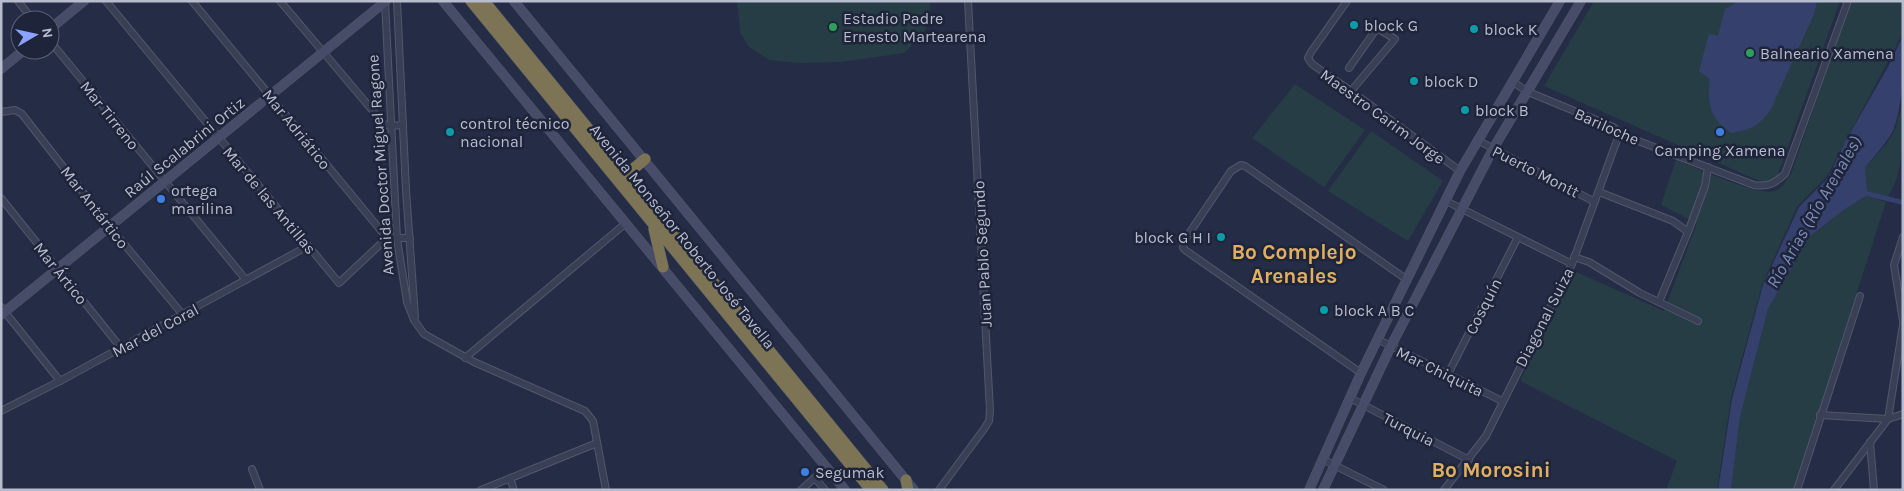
<svg xmlns="http://www.w3.org/2000/svg" width="1904" height="491" viewBox="0 0 1904 491" font-family="Karla,sans-serif">
	<style>
		.green { fill: #273d46 }
		.water { fill: #35416c }
		.lines { fill: none; stroke-linecap: round; stroke-linejoin: round }
		.street-casing { stroke: #52576c; stroke-width: 8 }
		.secondary-casing { stroke: #52576c; stroke-width: 10 }
		.highway-casing { stroke: #41475c; stroke-width: 12 }
		.street { stroke: #394055; stroke-width: 6 }
		.secondary { stroke: #474d68; stroke-width: 9 }
		.highway { stroke: #7c7455; stroke-width: 11 }
		.culture-dot { fill: #0f9aa8; stroke: #1e243a; stroke-width: 2 }
		.leisure-dot { fill: #2e9e5b; stroke: #1e243a; stroke-width: 2 }
		.shop-dot { fill: #3f7fe0; stroke: #1e243a; stroke-width: 2 }
		.labels { text-anchor: middle; stroke-width: 5; stroke-linejoin: round; paint-order: stroke }
		.poi-label { font-size: 16px; fill: #b7bcce; stroke: #1e243a; text-anchor: start }
		.street-label { font-size: 16px; fill: #b7bcce; stroke: #1e243a }
		.water-label { font-size: 18px; font-style: italic; fill: #7c8ab8; stroke: #1e243a }
		.district-label { font-size: 21px; font-weight: bold; fill: #e1af5f; stroke: #1e243a }
	</style>
	<rect width="100%" height="100%" fill="#242c46"/>
	<!-- green -->
	<g class="green">
		<polygon points="737,1 930,1 930,22 922,35 904,53 841,62 798,63 769,60 748,46 740,32"/>
		<polygon points="1594,1 1840,1 1777,177 1764,183 1544,86"/>
		<path d="M1850,1h53v32l-76,143 -30,31 -35,78 -31,113 -14,92h-51l11,-29 -157,-80 54,-110 90,40 33,-88 -36,-18 15,-45c19,7 83,37 99,31 8,-3 11,-10 16,-17z"/>
		<polygon points="1295,84 1365,130 1324,187 1252,138"/>
		<path d="M1903,103c0,29 1,74 -16,94l-20,-6 -2,-23 22,-25 8,-13z"/>
		<polygon points="1371,131 1443,181 1408,241 1328,191"/>
		<polygon points="1866,196 1886,202 1793,490 1731,490 1740,417 1768,309 1809,237 1845,209"/>
	</g>
	<!-- water -->
	<g class="water">
		<path d="M1739,1h78l-3,13 -43,95c-11,16 -20,21 -40,24 -21,-15 -24,-29 -21,-54l-11,-8 10,-37 9,2 7,-27z"/>
		<path d="M1903,36c0,31 1,67 -10,95 -8,14 -19,25 -28,37l2,23 36,9v5l-37,-9 -21,13 -36,28 -41,72 -28,108 -9,73h-13l14,-91 31,-114 36,-78 29,-29 17,-36 43,-75z"/>
	</g>
	<g class="lines">
		<!-- street casing -->
		<g class="street-casing">
			<g id="street">
				<polyline points="18,1 33,20"/>
				<polyline points="106,1 339,283 387,238"/>
				<polyline points="192,1 387,238 410,238"/>
				<polyline points="280,1 384,124 390,126 403,125"/>
				<polyline points="397,1 406,190 415,317"/>
				<polyline points="1347,1 1311,52 1308,58 1312,64 1351,91 1460,171"/>
				<polyline points="385,2 397,239 407,302 414,320 424,334 474,362 585,411 593,421 606,490"/>
				<polyline points="50,41 246,280"/>
				<polyline points="1349,68 1377,28 1395,39 1351,91"/>
				<path d="M1512,81l14,10 87,36 12,9 129,49c14,2 20,-1 31,-11l63,-173"/>
				<polyline points="1,112 15,110 22,114 110,227 183,315"/>
				<polyline points="1477,140 1595,202"/>
				<polyline points="1599,192 1673,221 1688,232"/>
				<polyline points="1,198 121,348"/>
				<polyline points="1446,201 1572,264"/>
				<polyline points="1903,237 1894,265 1903,321"/>
				<polyline points="1574,257 1589,262 1640,293 1698,321"/>
				<polyline points="1659,302 1688,232 1705,186 1708,167"/>
				<polyline points="1,307 60,381"/>
				<polyline points="1379,340 1502,401"/>
				<polyline points="465,358 626,223"/>
				<polyline points="1361,373 1185,250 1183,248 1184,241 1231,171 1241,165 1245,166 1406,279"/>
				<polyline points="1448,374 1518,237"/>
				<polyline points="1350,398 1469,460"/>
				<polyline points="1,411 60,381 308,246"/>
				<polyline points="1820,415 1888,419 1903,414"/>
				<polyline points="1870,442 1874,490"/>
				<polyline points="1322,459 1384,490"/>
				<polyline points="252,469 260,490"/>
				<polyline points="510,478 514,490"/>
				<polyline points="815,478 825,490"/>
				<polyline points="481,490 597,443"/>
				<polyline points="801,490 827,467"/>
				<polyline points="939,490 984,429 989,421 990,411 968,1"/>
				<polyline points="1444,490 1486,436 1572,264 1620,132"/>
				<polyline points="1797,490 1860,296"/>
				<polyline points="1834,490 1888,419 1903,325"/>
			</g>
		</g>
		<!-- secondary casing -->
		<g class="secondary-casing">
			<g id="secondary">
				<polyline points="443,1 845,490"/>
				<polyline points="514,1 914,490"/>
				<polyline points="50,29 84,1"/>
				<polyline points="1,69 24,50"/>
				<polyline points="1,315 386,1"/>
				<polyline points="1309,490 1361,373 1460,171 1560,1"/>
				<polyline points="1323,490 1391,346 1493,149 1581,1"/>
			</g>
		</g>
		<!-- highway casing -->
		<g class="highway-casing">
			<g id="highway">
				<polyline points="471,1 871,490"/>
				<polyline points="484,1 883,490"/>
				<polyline points="626,175 645,159"/>
				<polyline points="654,229 663,267"/>
				<polyline points="906,480 908,490"/>
			</g>
		</g>
		<!-- street -->
		<use href="#street" class="street"/>
		<!-- secondary -->
		<use href="#secondary" class="secondary"/>
		<!-- highway -->
		<use href="#highway" class="highway"/>
	</g>
	<!-- markers -->
	<g class="culture-dot">
		<circle cx="1354" cy="25" r="5"/>
		<circle cx="1474" cy="29" r="5"/>
		<circle cx="1414" cy="81" r="5"/>
		<circle cx="1465" cy="110" r="5"/>
		<circle cx="450" cy="132" r="5"/>
		<circle cx="1221" cy="237" r="5"/>
		<circle cx="1324" cy="310" r="5"/>
	</g>
	<g class="leisure-dot">
		<circle cx="833" cy="27" r="5"/>
		<circle cx="1750" cy="53" r="5"/>
	</g>
	<g class="shop-dot">
		<circle cx="1720" cy="132" r="5"/>
		<circle cx="161" cy="199" r="5"/>
		<circle cx="805" cy="472" r="5"/>
	</g>
	<g class="labels">
		<!-- poi labels -->
		<g class="poi-label">
			<text x="843" y="24">Estadio Padre<tspan x="843" dy="18">Ernesto Martearena</tspan></text>
			<text x="1364" y="31">block G</text>
			<text x="1484" y="35">block K</text>
			<text x="1760" y="59">Balneario Xamena</text>
			<text x="1424" y="87">block D</text>
			<text x="1475" y="116">block B</text>
			<text x="460" y="129">control técnico<tspan x="460" dy="18">nacional</tspan></text>
			<text x="1720" y="156" text-anchor="middle">Camping Xamena</text>
			<text x="171" y="196">ortega<tspan x="171" dy="18">marilina</tspan></text>
			<text x="1211" y="243" text-anchor="end">block G H I</text>
			<text x="1334" y="316">block A B C</text>
			<text x="815" y="478">Segumak</text>
		</g>
		<!-- street labels -->
		<g class="street-label">
			<text transform="translate(110 115) rotate(51)" y="6">Mar Tirreno</text>
			<text transform="translate(1383 116) rotate(36)" y="6">Maestro Carim Jorge</text>
			<text transform="translate(1607 126) rotate(24)" y="6">Bariloche</text>
			<text transform="translate(297 129) rotate(51)" y="6">Mar Adriático</text>
			<text transform="translate(184 147) rotate(-39)" y="6">Raúl Scalabrini Ortiz</text>
			<text transform="translate(380 165) rotate(-94)" y="6">Avenida Doctor Miguel Ragone</text>
			<text transform="translate(1536 171) rotate(27)" y="6">Puerto Montt</text>
			<text transform="translate(270 200) rotate(50)" y="6">Mar de las Antillas</text>
			<text transform="translate(95 207) rotate(52)" y="6">Mar Antártico</text>
			<text transform="translate(683 236) rotate(51)" y="6">Avenida Monseñor Roberto José Tavella</text>
			<text transform="translate(982 254) rotate(-93)" y="6">Juan Pablo Segundo</text>
			<text transform="translate(61 273) rotate(51)" y="6">Mar Ártico</text>
			<text transform="translate(1483 306) rotate(-63)" y="6">Cosquín</text>
			<text transform="translate(1544 317) rotate(-63)" y="6">Diagonal Suiza</text>
			<text transform="translate(155 330) rotate(-28)" y="6">Mar del Coral</text>
			<text transform="translate(1440 371) rotate(26)" y="6">Mar Chiquita</text>
			<text transform="translate(1409 429) rotate(27)" y="6">Turquia</text>
		</g>
		<!-- water labels -->
		<g class="water-label">
			<text transform="translate(1814 212) rotate(-60)" y="6">Río Arias (Río Arenales)</text>
		</g>
		<!-- district labels -->
		<g class="district-label">
			<text x="1294" y="259">Bº Complejo<tspan x="1294" dy="24">Arenales</tspan></text>
			<text x="1491" y="477">Bº Morosini</text>
		</g>
	</g>
	<!-- border -->
	<rect width="1904" height="491" fill="none" stroke="#b7bcce" stroke-width="5"/>
	<!-- north arrow -->
	<g transform="translate(35 35) rotate(81)"><circle r="24" fill="#1e243a" stroke="#5b6175"/>
	<path d="M0-4L9 19L0 12L-9 19Z" fill="#8ba2ff"/>
	<text y="-8" font-size="14" font-weight="bold" text-anchor="middle" fill="#b7bcce">N</text>
	</g>
</svg>
